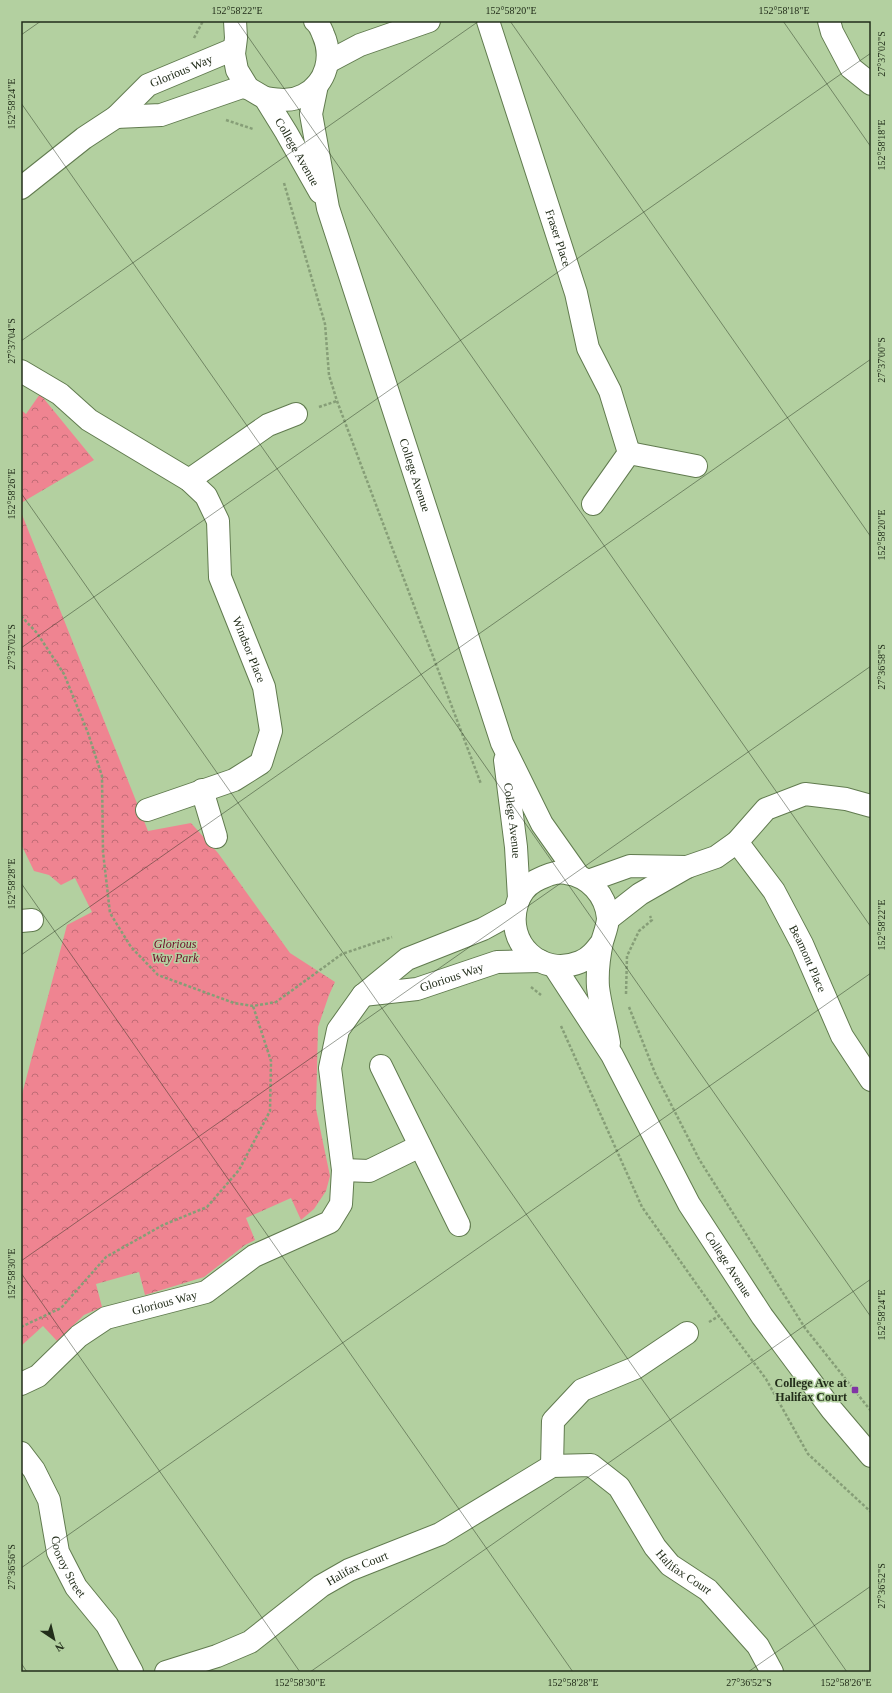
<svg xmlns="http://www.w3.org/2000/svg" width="892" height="1693" viewBox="0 0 892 1693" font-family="Georgia,serif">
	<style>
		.forest { fill: url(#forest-crowns) }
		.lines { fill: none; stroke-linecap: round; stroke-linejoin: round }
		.minor-casing { stroke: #617b4f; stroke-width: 24 }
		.path { stroke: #869e77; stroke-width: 2.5; stroke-dasharray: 3 2; stroke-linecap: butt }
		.minor { stroke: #fff; stroke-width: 22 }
		.ticks { fill: none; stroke: #222d1a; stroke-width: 1; stroke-opacity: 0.45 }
		.poi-dot { fill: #8134a5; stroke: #b3d0a0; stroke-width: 1.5 }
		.labels { text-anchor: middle; stroke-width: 3; stroke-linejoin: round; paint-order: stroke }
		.street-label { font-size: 12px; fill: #222d1a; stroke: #b3d0a0 }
		.park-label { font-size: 12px; font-style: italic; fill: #6f0b27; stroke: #b3d0a0 }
		.poi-label { font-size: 12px; font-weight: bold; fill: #222d1a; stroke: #b3d0a0; text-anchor: end }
		.neatline { fill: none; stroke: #222d1a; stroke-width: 1.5 }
		.ticks-label { font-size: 10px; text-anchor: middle; fill: #222d1a }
	</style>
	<defs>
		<pattern id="forest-crowns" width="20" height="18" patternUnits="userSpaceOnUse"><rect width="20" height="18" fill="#ef8491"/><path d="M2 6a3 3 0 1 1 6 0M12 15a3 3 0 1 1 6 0" fill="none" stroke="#c16c76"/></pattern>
	</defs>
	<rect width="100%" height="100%" fill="#b3d0a0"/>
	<!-- forest -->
	<g class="forest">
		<polygon points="40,394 94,460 21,503 21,410 26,414"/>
		<polygon points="21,512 148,831 191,823 218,853 290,953 335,982 329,995 318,1027 316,1109 330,1176 326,1191 314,1209 301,1220 291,1198 246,1218 255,1240 245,1245 204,1277 145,1295 139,1272 96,1284 102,1307 84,1315 57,1341 43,1326 21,1346 21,1098 67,925 92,912 75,878 61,885 49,875 34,871 21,844"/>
	</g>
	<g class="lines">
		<!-- minor casing -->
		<g class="minor-casing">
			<g id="minor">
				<path id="s1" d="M235,21l1,17 -2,16 3,16 11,18 17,10 21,34 34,60"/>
				<path id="s2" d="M488,21l88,272 12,55 22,43 19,62"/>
				<polyline points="829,21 832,32 851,68 871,84"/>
				<polyline points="328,62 360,45 429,21"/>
				<path id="s3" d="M317,85l-6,29 17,94 174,535 40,81 36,51"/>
				<path d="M265,98c14,2 26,4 39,-3 23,-12 29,-39 19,-61 -2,-5 -3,-9 -8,-13"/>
				<polyline points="116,117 161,115 242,87 248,88"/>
				<path id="s4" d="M21,188l63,-50 32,-21 32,-32 86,-36"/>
				<path id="s5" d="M21,371l39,23 29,26 100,60 17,16 12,25 2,56 44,110 7,44 -10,32 -27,17 -87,30"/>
				<polyline points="189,480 268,425 296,414"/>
				<polyline points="593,504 629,453 696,466"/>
				<path id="s6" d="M505,760l11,87 3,51"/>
				<polyline points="202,790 216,837"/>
				<path id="s7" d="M737,842l37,49 28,53 40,92 29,44"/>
				<polyline points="588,881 630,866 687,867"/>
				<polyline points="608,919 640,894 687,867 716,857 737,842 766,809 805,794 846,799 871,806"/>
				<polyline points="21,921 32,920"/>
				<path d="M602,942c-6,8 -12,16 -22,20 -39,16 -75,-19 -63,-58 3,-10 9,-18 18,-23 10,-5 20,-10 31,-8 23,3 40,22 42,45 0,7 -4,17 -6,24 -3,14 -5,30 -4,45 2,18 8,38 11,56"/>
				<path id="s8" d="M554,966l58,89 77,149 73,112 70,94 39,46"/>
				<path id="s9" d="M363,995l54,-6 80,-27 43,-1"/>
				<polyline points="381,1066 459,1225"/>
				<polyline points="343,1170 369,1171 420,1146"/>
				<path id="s10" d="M21,1384l17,-8 41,-40 27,-18 100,-26 48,-36 76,-34 11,-18 2,-34 -13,-102 8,-38 25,-35 44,-36 76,-30 31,-17"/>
				<path id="s11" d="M21,1453l13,17 15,30 9,52 18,35 31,38 25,47"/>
				<polyline points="552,1466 553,1421 582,1390 635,1368 687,1333"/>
				<path id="s12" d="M166,1672l51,-16 33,-14 71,-56 28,-16 91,-36 112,-68 39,-1 28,22 36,60 15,18 38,25 50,56 14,26"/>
			</g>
		</g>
		<!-- path -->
		<g class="path">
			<polyline points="194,38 203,21"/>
			<polyline points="226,120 253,129"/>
			<polyline points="284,183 325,324 329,375 337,401 481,784"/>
			<polyline points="319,407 337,401"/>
			<polyline points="21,616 37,633 64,674 88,733 102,776 103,852 110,913 131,947 158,975 234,1003 253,1006 276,1002 342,954 392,937"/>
			<polyline points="531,987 541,995"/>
			<polyline points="626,994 627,956 639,931 652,920 650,916"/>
			<polyline points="629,1007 655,1073 699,1159 805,1328 871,1411"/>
			<polyline points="561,1026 642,1207 719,1316 766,1379 808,1454 871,1512"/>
			<polyline points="709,1322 719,1316"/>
			<polyline points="21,1327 61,1308 106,1257 163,1225 207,1207 239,1170 270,1111 271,1061 253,1006"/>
		</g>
		<!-- minor -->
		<use href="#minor" class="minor"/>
	</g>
	<!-- ticks -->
	<path class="ticks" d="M237,21l634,906M510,21l361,516M783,21l88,126M21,35l20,-14M21,103l850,1214M21,341l458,-320M21,493l826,1179M21,648l850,-595M21,883l552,789M21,955l850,-596M21,1261l850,-595M21,1273l279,399M21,1568l850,-595M21,1663l6,9M310,1672l561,-393M748,1672l123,-86"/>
	<!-- markers -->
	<rect class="poi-dot" x="851" y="1386" width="8" height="8" rx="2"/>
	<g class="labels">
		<!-- street labels -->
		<g class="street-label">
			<text dy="4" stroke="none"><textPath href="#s4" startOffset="200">Glorious Way</textPath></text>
			<text dy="4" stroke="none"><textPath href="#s1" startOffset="153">College Avenue</textPath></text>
			<text dy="4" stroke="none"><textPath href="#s2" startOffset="228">Fraser Place</textPath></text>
			<text dy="4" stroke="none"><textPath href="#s3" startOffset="406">College Avenue</textPath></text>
			<text dy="4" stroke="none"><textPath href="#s5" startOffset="386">Windsor Place</textPath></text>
			<text dy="4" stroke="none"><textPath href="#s6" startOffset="61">College Avenue</textPath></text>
			<text dy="4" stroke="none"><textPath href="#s7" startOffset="137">Beamont Place</textPath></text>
			<text dy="4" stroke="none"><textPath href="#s9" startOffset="91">Glorious Way</textPath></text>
			<text dy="4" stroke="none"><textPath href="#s8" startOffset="346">College Avenue</textPath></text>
			<text dy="4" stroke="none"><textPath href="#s10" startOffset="169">Glorious Way</textPath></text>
			<text dy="4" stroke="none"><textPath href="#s11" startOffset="125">Cooroy Street</textPath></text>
			<text dy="4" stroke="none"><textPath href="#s12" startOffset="220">Halifax Court</textPath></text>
			<text dy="4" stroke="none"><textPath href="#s12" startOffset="624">Halifax Court</textPath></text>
		</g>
		<!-- park labels -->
		<g class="park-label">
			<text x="175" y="948">Glorious<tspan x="175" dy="14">Way Park</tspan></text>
		</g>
		<!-- poi labels -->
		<g class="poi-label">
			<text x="847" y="1387">College Ave at<tspan x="847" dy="14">Halifax Court</tspan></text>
		</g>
	</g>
	<!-- border -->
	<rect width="892" height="1693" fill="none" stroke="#b3d0a0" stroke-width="44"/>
	<!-- north arrow -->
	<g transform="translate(54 1639) rotate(145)" stroke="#b3d0a0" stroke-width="3" paint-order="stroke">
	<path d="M0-3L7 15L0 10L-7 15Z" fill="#222d1a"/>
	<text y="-6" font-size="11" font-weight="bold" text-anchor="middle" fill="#222d1a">N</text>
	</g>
	<rect x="22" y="22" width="848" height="1649" class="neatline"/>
	<g class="ticks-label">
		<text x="237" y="14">152°58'22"E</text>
		<text x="511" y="14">152°58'20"E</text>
		<text x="784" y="14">152°58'18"E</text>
		<text transform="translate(881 54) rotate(-90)" y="4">27°37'02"S</text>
		<text transform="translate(11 104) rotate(-90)" y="4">152°58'24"E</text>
		<text transform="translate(881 145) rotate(-90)" y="4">152°58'18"E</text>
		<text transform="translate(11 341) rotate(-90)" y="4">27°37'04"S</text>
		<text transform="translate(881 360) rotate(-90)" y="4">27°37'00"S</text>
		<text transform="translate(11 494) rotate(-90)" y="4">152°58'26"E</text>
		<text transform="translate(881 535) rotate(-90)" y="4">152°58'20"E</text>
		<text transform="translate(11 647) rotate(-90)" y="4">27°37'02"S</text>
		<text transform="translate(881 667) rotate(-90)" y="4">27°36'58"S</text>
		<text transform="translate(11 884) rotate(-90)" y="4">152°58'28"E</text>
		<text transform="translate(881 925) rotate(-90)" y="4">152°58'22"E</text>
		<text transform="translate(11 1274) rotate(-90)" y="4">152°58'30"E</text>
		<text transform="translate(881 1315) rotate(-90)" y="4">152°58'24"E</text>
		<text transform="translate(11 1567) rotate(-90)" y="4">27°36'56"S</text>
		<text transform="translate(881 1586) rotate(-90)" y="4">27°36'52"S</text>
		<text x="300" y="1686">152°58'30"E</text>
		<text x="573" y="1686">152°58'28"E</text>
		<text x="749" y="1686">27°36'52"S</text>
		<text x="846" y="1686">152°58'26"E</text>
	</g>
</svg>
